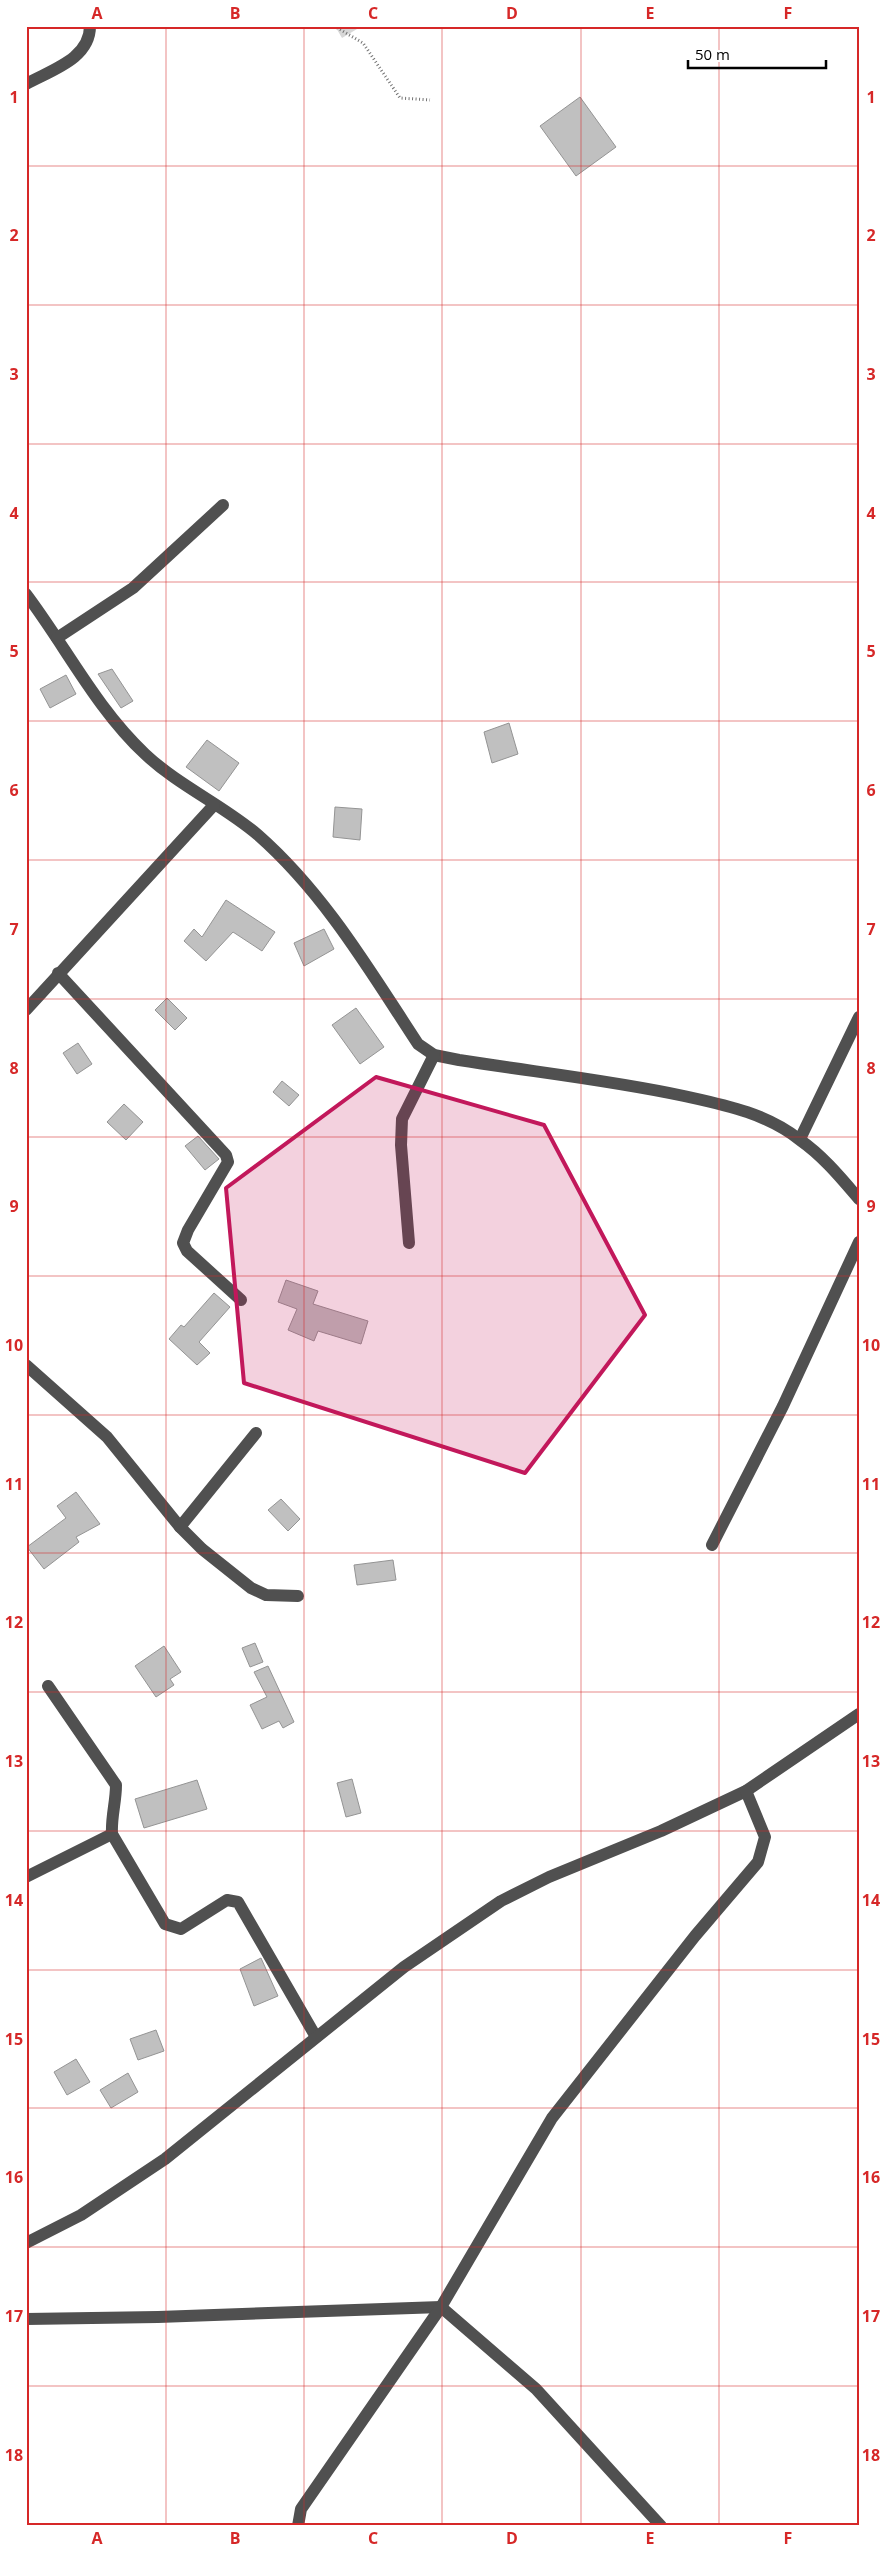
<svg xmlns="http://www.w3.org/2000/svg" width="885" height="2552" viewBox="0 0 885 2552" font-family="'Open Sans',sans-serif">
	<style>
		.green { fill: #d7d7d7 }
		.building { fill: #c0c0c0; stroke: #949494 }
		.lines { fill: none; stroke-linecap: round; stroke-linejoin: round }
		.path { stroke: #727272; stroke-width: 3; stroke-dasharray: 1 2.5; stroke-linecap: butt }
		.minor { stroke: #505050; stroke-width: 12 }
		.marked { fill: #c2185b; fill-opacity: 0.2; stroke: #c2185b; stroke-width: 4; stroke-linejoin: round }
		.grid { fill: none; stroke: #d62828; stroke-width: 1; stroke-opacity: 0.55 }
		.neatline { fill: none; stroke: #d62828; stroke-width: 2 }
		.grid-label { font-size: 16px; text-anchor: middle; font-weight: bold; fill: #d62828 }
	</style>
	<rect width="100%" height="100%" fill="#fff"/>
	<!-- green -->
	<polygon class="green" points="335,26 362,26 342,38"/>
	<!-- building -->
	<g class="building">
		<polygon points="580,97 616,147 576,176 540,126"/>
		<polygon points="112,669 133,701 121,708 98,674"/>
		<polygon points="66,675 76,694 50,708 40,689"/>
		<polygon points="509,723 518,754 492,763 484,732"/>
		<polygon points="207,740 239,763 219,791 186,767"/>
		<polygon points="335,807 362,809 360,840 333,837"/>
		<polygon points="226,900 275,932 262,951 233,932 206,961 184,941 194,929 202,937"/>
		<polygon points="324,929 334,949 304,966 294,943"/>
		<polygon points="167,998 187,1018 175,1030 155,1010"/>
		<polygon points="356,1008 384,1047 360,1064 332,1025"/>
		<polygon points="78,1043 92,1064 77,1074 63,1053"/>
		<polygon points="282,1081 299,1095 289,1106 273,1092"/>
		<polygon points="124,1104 143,1122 126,1140 107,1122"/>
		<polygon points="198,1136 219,1159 205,1170 185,1146"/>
		<polygon points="286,1280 318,1291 313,1304 368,1321 361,1344 318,1331 314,1341 288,1330 297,1309 278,1302"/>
		<polygon points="214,1293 230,1307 199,1342 210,1353 197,1365 169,1339 181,1325 184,1327"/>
		<polygon points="76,1492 100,1524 76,1537 79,1542 44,1569 27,1547 66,1518 57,1506"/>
		<polygon points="281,1499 300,1519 288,1531 268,1510"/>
		<polygon points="393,1560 396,1580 357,1585 354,1565"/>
		<polygon points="255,1643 263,1662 250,1667 242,1648"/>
		<polygon points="164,1646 181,1672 170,1679 174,1685 156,1697 135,1666"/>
		<polygon points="268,1666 294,1722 283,1728 279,1721 262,1729 250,1705 267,1697 254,1672"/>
		<polygon points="352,1779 361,1813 346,1817 337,1783"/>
		<polygon points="197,1780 207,1809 144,1828 135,1799"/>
		<polygon points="261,1958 278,1996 254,2006 240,1969"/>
		<polygon points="156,2030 164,2051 138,2060 130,2039"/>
		<polygon points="76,2059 90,2082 67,2095 54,2072"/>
		<polygon points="128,2073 138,2092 111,2108 100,2090"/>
	</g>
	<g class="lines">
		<!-- path -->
		<polyline class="path" points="334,26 363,43 400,98 430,100"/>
		<!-- minor -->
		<g class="minor">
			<path d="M26,84c25,-14 64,-25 64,-58"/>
			<path d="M26,594c40,53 70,114 119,160 34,32 78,51 113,81 67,59 112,136 160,209l16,11 25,5c75,12 151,20 225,36 41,9 82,17 116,44 23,16 41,38 59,59"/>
			<polyline points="57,638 133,588 223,505"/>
			<polyline points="58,973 226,1155 228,1162 188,1230 183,1243 187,1251 241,1300"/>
			<polyline points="26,1010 214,805"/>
			<polyline points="800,1139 859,1017"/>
			<polyline points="409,1243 401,1145 402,1119 434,1055"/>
			<polyline points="26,1365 107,1437 180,1527 202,1549 251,1588 266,1595 298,1596"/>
			<polyline points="180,1527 256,1433"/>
			<polyline points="712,1545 783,1406 859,1242"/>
			<path d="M48,1686l68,99c0,17 -5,32 -4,49l53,90 16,5 46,-29 11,2 78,135"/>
			<polyline points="26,1877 112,1834"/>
			<polyline points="26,2243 81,2215 165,2159 404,1967 501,1901 549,1877 661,1831 746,1791 859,1714"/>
			<polyline points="26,2319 158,2317 441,2307 536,2389 661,2526"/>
			<polyline points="298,2526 301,2509 441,2307 552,2118 695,1936 758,1862 765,1837 746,1791"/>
		</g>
	</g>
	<!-- marked area -->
	<path class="marked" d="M376,1077l168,48 101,190 -120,158 -281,-90 -18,-195z"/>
	<!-- grid -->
	<path class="grid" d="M166,26v2500M304,26v2500M442,26v2500M581,26v2500M719,26v2500M26,166h833M26,305h833M26,444h833M26,582h833M26,721h833M26,860h833M26,999h833M26,1137h833M26,1276h833M26,1415h833M26,1553h833M26,1692h833M26,1831h833M26,1970h833M26,2108h833M26,2247h833M26,2386h833"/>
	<!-- border -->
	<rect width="885" height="2552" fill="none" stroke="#ffffff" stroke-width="55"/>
	<!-- scale -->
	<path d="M688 60v8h138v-8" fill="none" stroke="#000000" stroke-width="2.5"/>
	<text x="695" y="60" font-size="15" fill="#000000" stroke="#ffffff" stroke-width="4" paint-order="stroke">50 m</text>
	<rect x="28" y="28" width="830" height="2496" class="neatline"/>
	<g class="grid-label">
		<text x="97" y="19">A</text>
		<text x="235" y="19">B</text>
		<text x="373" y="19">C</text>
		<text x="512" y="19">D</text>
		<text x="650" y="19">E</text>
		<text x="788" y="19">F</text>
		<text x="14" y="103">1</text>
		<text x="871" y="103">1</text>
		<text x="14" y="241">2</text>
		<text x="871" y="241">2</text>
		<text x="14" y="380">3</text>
		<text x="871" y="380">3</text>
		<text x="14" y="519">4</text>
		<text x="871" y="519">4</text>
		<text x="14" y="657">5</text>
		<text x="871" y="657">5</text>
		<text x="14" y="796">6</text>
		<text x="871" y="796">6</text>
		<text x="14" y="935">7</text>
		<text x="871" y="935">7</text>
		<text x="14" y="1074">8</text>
		<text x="871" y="1074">8</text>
		<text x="14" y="1212">9</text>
		<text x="871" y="1212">9</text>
		<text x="14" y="1351">10</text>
		<text x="871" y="1351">10</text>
		<text x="14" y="1490">11</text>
		<text x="871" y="1490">11</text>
		<text x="14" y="1628">12</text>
		<text x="871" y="1628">12</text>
		<text x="14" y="1767">13</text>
		<text x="871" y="1767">13</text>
		<text x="14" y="1906">14</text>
		<text x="871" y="1906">14</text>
		<text x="14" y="2045">15</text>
		<text x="871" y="2045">15</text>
		<text x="14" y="2183">16</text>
		<text x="871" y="2183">16</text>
		<text x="14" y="2322">17</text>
		<text x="871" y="2322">17</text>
		<text x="14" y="2461">18</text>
		<text x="871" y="2461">18</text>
		<text x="97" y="2544">A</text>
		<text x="235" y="2544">B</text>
		<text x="373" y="2544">C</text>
		<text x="512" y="2544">D</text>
		<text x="650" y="2544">E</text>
		<text x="788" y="2544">F</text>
	</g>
</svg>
